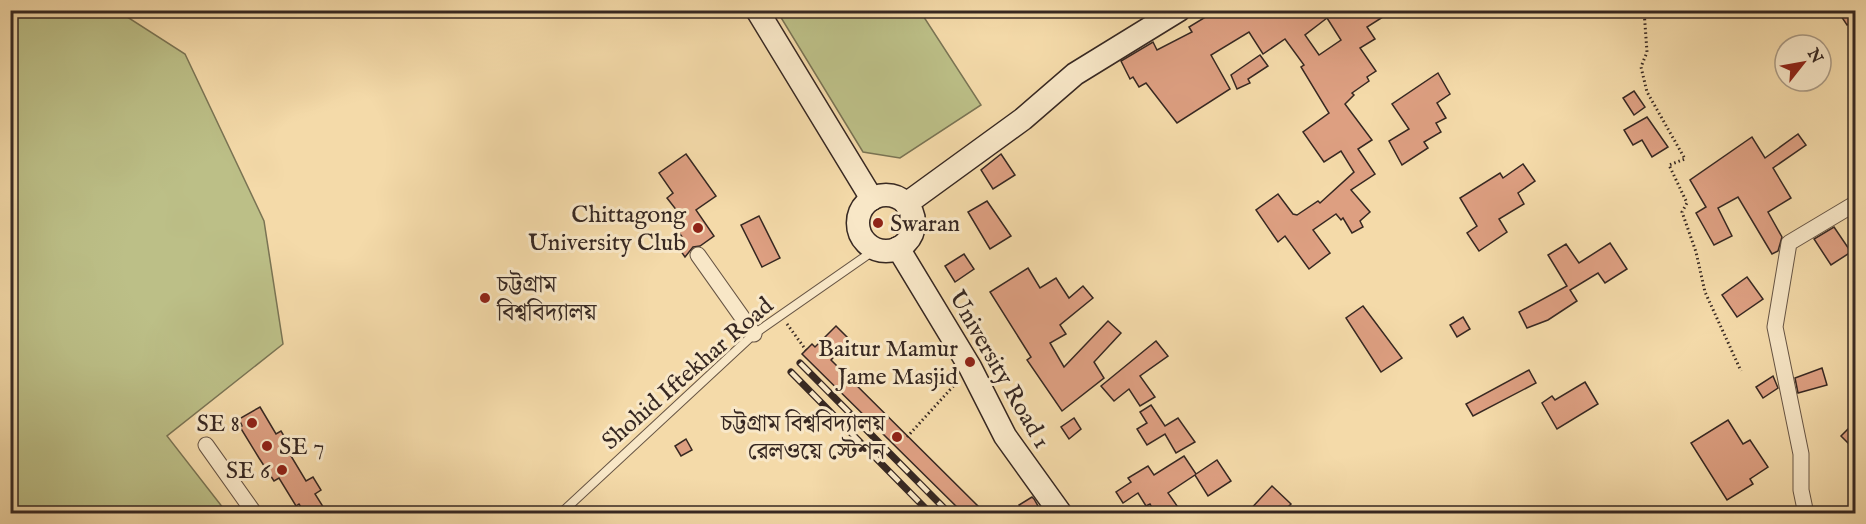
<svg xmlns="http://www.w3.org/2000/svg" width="1866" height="524" viewBox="0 0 1866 524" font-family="'IM FELL English','Noto Serif Bengali',serif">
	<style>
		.green { fill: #bcbf87; stroke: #7a7454; stroke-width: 1.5 }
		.building { fill: #dd9f81; stroke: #372822; stroke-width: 1.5; fill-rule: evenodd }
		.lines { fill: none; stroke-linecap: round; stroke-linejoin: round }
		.lane-casing { stroke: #665444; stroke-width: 10 }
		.street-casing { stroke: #665444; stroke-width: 17 }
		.secondary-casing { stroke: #372822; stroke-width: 25 }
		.path { stroke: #372822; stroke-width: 3; stroke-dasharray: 1.5 3; stroke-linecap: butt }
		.lane { stroke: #f8e7c7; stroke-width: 8 }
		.street { stroke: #f8e7c7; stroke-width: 15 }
		.secondary { stroke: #f8e7c7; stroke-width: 22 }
		.rail-casing { stroke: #372822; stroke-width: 7 }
		.rail { stroke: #f8e7c7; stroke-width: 4.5; stroke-dasharray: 14; stroke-linecap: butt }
		.poi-dot { fill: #8f2418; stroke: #f8e7c7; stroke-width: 2 }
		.labels { text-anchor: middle; stroke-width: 6; stroke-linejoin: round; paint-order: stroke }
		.poi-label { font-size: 24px; fill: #372822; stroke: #f8e7c7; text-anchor: end }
		.street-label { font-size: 24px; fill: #372822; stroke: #f8e7c7 }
	</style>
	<rect width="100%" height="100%" fill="#f4daa9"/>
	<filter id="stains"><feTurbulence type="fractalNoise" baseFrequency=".00333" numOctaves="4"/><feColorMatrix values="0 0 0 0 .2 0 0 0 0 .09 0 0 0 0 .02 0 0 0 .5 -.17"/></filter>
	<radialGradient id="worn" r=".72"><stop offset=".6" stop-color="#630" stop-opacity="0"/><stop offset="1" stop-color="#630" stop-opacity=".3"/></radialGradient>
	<!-- green -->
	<g class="green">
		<polygon points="10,11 118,11 185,54 264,221 283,344 167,436 227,513 11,513"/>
		<polygon points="777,11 920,11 981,105 900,158 863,152"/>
	</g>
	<!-- building -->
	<g class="building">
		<path d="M1217,10h177l-27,17 8,12 -15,9 16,23 -9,6 2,4 -17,12 2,2 -9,9 27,36 -14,9 17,25 -24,16 19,22 -10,9 3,6 -11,6 -9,-15 -2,2 -5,-6 -23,16 17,23 -21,16 -24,-33 -7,6 -22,-32 22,-16 15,20 4,1 21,-14 2,2 34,-31 -13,-21 -17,11 -21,-30 26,-19 -28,-46 3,-2 -19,-26 -22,15 -14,-22 -38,23 19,34 -53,34 -31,-40 -7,4 -6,-10 -3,2 -9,-18 32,-19 4,8 35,-18 -3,-5zM1327,18l14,22 -22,15 -14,-20z"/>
		<polygon points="1837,10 1856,10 1856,19 1847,25"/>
		<polygon points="1260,55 1268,66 1248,79 1250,83 1237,89 1231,75"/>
		<polygon points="1438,73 1450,94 1437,103 1446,118 1436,123 1441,132 1424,142 1428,148 1402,165 1389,141 1409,129 1392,104"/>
		<polygon points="1634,91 1645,107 1634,115 1623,98"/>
		<polygon points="1647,117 1668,147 1652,157 1642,140 1633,145 1624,130"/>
		<polygon points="1798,134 1806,145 1773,168 1791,198 1768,212 1782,237 1778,251 1772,254 1738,197 1718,208 1732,236 1714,245 1696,213 1706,207 1690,180 1752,137 1765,158"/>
		<polygon points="686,154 716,196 696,210 714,236 700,246 693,247 685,257 678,247 685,241 669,218 678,212 667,198 673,193 659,173"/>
		<polygon points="1001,154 1015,175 993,189 981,170"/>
		<polygon points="1523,164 1535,181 1518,193 1524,204 1499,219 1507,232 1479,251 1467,233 1477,226 1460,198 1500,173 1503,178"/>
		<polygon points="987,201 1011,236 990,249 968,212"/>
		<polygon points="759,216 780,258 762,267 741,225"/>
		<polygon points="1834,227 1851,252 1831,265 1814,239"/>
		<polygon points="1610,243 1627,269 1605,283 1598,273 1570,290 1577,301 1548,320 1527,328 1519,312 1567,286 1548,255 1566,244 1579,263"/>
		<polygon points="964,254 974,269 955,282 945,266"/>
		<polygon points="1028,268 1040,288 1056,278 1069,298 1083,286 1093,298 1060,325 1066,334 1050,343 1064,367 1108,321 1121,333 1094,362 1104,378 1062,411 1027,360 1031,357 990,292"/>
		<polygon points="1747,277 1763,299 1737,317 1722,295"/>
		<polygon points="1363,306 1402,358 1381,372 1346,318"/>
		<polygon points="1463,317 1470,329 1457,337 1450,325"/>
		<polygon points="836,326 850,340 831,360 985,513 963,513 802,354 812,344 815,347"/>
		<polygon points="1156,341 1168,356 1140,376 1155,397 1140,406 1129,389 1114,401 1101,386"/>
		<polygon points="1822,368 1827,385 1798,393 1795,378"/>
		<polygon points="1529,370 1536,383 1473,416 1466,404"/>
		<polygon points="1773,376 1778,388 1763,398 1756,387"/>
		<polygon points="1585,382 1598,404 1557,429 1542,403 1552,396 1555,400"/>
		<polygon points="1151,405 1165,426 1178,418 1195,442 1176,453 1165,434 1147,445 1137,429 1147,423 1140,412"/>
		<polygon points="260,407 276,434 281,431 292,449 288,451 306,481 313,477 321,490 315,494 327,513 305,513 299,504 296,506 279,478 274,481 259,458 240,427 242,426 239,419"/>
		<polygon points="1074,418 1081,429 1069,439 1061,427"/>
		<polygon points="1728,420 1743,444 1750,440 1768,467 1750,479 1753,484 1727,500 1691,443"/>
		<polygon points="1856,421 1856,451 1841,436"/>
		<polygon points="686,439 692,450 681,456 675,446"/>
		<polygon points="1184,456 1196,474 1217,460 1231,481 1208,496 1195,475 1168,493 1182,513 1155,513 1150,504 1146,506 1138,493 1123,503 1116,492 1131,482 1128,478 1148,466 1154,475"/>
		<polygon points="1272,486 1291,504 1282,513 1247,513"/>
		<polygon points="1032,497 1034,499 1042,513 1024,513 1019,505"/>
	</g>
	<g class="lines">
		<!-- lane casing -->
		<g class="lane-casing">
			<polyline id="lane" points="560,514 754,334 876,249"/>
		</g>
		<!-- street casing -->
		<g class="street-casing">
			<g id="street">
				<polyline points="698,255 754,334"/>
				<polyline points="206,445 255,514"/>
				<polyline points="1806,514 1801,490 1801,454 1775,327 1789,243 1856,203"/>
			</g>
		</g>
		<!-- secondary casing -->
		<g class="secondary-casing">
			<g id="secondary">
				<polyline points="757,10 872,199"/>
				<circle cx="886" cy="223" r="28"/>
				<polyline points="906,204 1023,119 1075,74 1179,10"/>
				<polyline points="898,248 970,367 1005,436 1061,514"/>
			</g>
		</g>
		<!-- path -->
		<g class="path">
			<polyline points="1644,10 1647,52 1641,67 1647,92 1685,159 1669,165 1687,203 1682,212 1696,252 1705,292 1741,371"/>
			<polyline points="787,324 806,350"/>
			<polyline points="907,437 958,381"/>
		</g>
		<!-- lane -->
		<use href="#lane" class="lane"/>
		<!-- street -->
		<use href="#street" class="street"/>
		<!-- secondary -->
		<use href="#secondary" class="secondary"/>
		<!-- rail casing -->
		<g class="rail-casing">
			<g id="rail">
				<polyline points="800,363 950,514"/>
				<polyline points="791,372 931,514"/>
			</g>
		</g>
		<!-- rail -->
		<use href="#rail" class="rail"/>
	</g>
	<!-- markers -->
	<g class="poi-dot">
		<circle cx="878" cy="223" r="6"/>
		<circle cx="698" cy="228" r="6"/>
		<circle cx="485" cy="298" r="6"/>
		<circle cx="970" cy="362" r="6"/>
		<circle cx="252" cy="423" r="6"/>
		<circle cx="897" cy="437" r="6"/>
		<circle cx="267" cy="446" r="6"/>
		<circle cx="282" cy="470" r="6"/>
	</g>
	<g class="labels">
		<!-- poi labels -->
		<g class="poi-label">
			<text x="686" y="222">Chittagong<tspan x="686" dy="28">University Club</tspan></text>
			<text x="890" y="231" text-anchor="start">Swaran</text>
			<text x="497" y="292" text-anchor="start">চট্টগ্রাম<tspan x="497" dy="28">বিশ্ববিদ্যালয়</tspan></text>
			<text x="958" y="356">Baitur Mamur<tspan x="958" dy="28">Jame Masjid</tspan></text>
			<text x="240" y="431">SE 8</text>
			<text x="885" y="431">চট্টগ্রাম বিশ্ববিদ্যালয়<tspan x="885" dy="28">রেলওয়ে স্টেশন</tspan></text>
			<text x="279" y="454" text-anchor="start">SE 7</text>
			<text x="270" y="478">SE 6</text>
		</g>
		<!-- street labels -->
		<g class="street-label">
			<text transform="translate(1000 369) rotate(60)" y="8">University Road 1</text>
			<text transform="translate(687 373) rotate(-41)" y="8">Shohid Iftekhar Road</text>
		</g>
	</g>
	<!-- margin -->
	<rect width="1866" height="524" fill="none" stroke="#f4daa9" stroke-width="36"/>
	<rect x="12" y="12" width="1842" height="500" fill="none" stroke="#372822" stroke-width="3"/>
	<rect x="18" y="18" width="1830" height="488" fill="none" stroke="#372822" stroke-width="1.5"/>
	<!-- north arrow -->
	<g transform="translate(1803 63) rotate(59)"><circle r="28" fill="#f8e7c7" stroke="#ab9b85" stroke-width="1.5"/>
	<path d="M0-4.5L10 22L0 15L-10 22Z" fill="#8f2418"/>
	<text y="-9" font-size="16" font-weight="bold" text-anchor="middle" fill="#372822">N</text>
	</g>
	<rect width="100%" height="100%" filter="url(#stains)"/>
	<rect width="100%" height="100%" fill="url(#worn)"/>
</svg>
